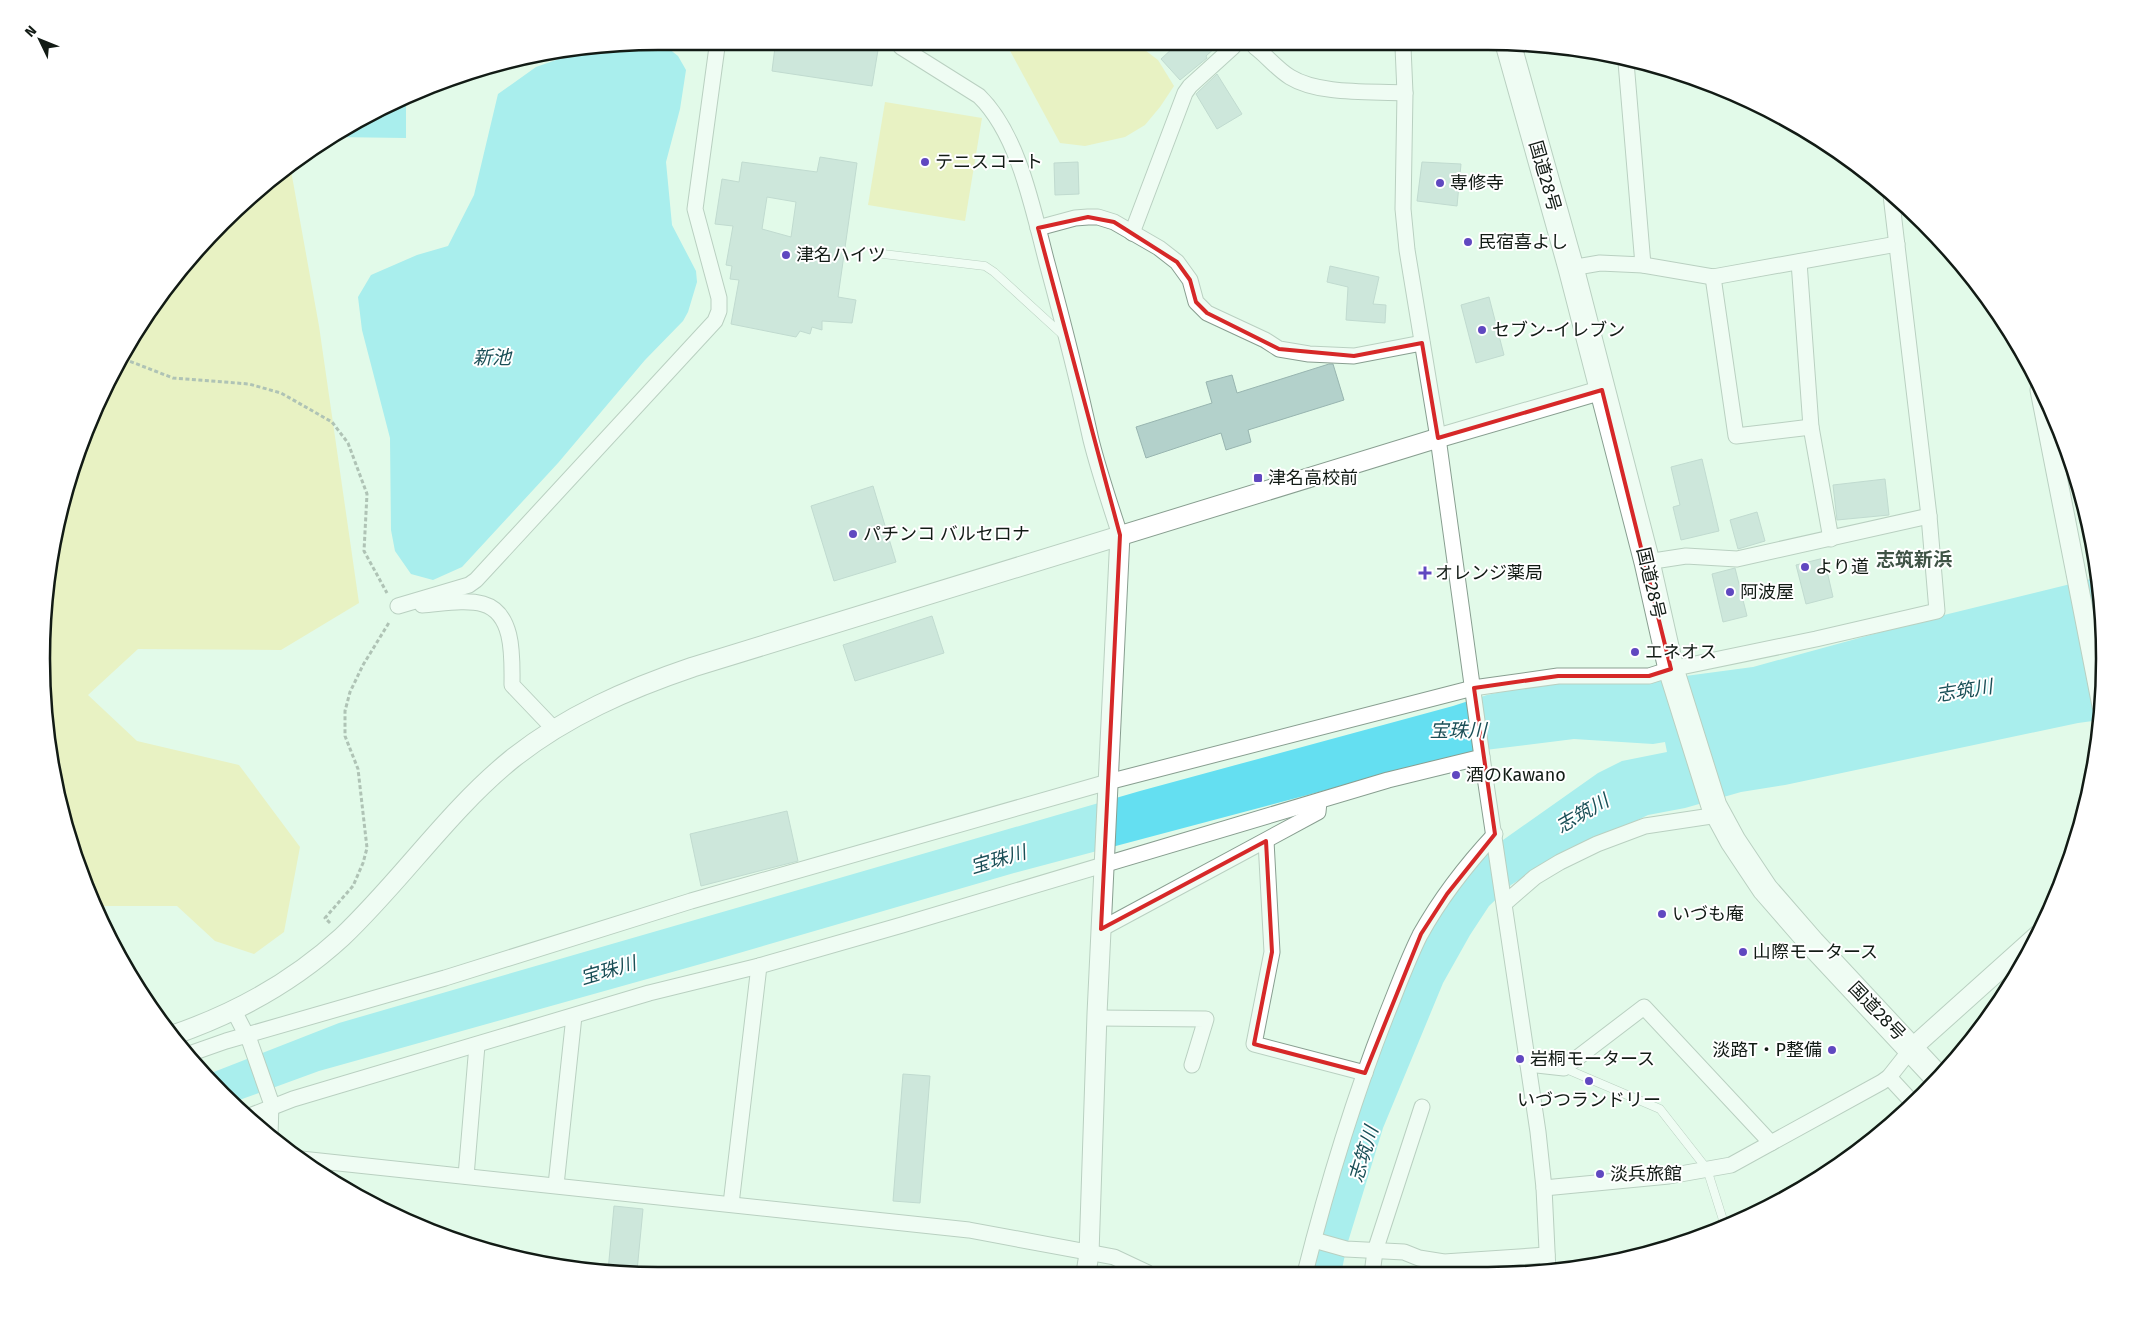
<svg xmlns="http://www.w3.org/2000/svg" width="2146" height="1317" viewBox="0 0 2146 1317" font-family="'Fira Sans','Noto Sans JP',sans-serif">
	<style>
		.green { fill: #f0e895 }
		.water { fill: #64dff1 }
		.building { fill: #b3d1cb; stroke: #98b5b0; fill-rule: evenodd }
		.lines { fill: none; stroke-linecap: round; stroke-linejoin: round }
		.service-casing { stroke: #889e90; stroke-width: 9 }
		.minor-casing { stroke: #889e90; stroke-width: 17 }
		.tertiary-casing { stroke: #889e90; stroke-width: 21 }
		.trunk-casing { stroke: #889e90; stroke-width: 27 }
		.path { stroke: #718176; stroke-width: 3; stroke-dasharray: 4 2.5; stroke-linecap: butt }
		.service { stroke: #fff; stroke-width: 8 }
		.minor { stroke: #fff; stroke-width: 15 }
		.tertiary { stroke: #fff; stroke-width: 19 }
		.trunk { stroke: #fff; stroke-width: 25 }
		.marked { fill: none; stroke: #d62828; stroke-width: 4; stroke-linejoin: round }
		.poi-dot { fill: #6048c0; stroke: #fff; stroke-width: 2 }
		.labels { text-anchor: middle; stroke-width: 4; stroke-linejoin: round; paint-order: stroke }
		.poi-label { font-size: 18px; fill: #121b15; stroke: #fff; text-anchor: start }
		.street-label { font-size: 18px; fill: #121b15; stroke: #fff }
		.water-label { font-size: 19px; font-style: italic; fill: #1a4f57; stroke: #fff }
		.neighbourhood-label { font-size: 19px; font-weight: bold; fill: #3f5346; stroke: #fff }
		.rim { fill: none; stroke: #121b15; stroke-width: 2.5 }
	</style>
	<rect width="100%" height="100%" fill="#e2fae9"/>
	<!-- green -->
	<g class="green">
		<polygon points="1008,47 1141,47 1158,60 1174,86 1160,107 1145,125 1125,137 1085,146 1060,143"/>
		<polygon points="885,102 982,118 965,221 868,205"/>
		<polygon points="290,165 319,326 359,603 281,650 138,649 88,695 137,741 239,765 300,847 284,932 254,954 215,941 177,906 98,906 74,857 47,739 41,658 47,578 74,460 145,315 222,222"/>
	</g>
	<!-- water -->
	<g class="water">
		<polygon points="593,47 668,48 678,56 686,70 680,109 666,162 672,225 696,271 697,282 688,312 683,321 645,360 558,463 462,567 433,580 411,574 395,551 391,530 390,438 362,330 358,297 371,275 417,255 448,246 474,195 498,94 536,67"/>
		<polygon points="406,96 406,138 334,137 385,105"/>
		<polygon points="2099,577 2103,699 2100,720 2078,723 1785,785 1741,792 1685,808 1648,815 1538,868 1511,885 1489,906 1470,935 1443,983 1383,1128 1347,1245 1341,1274 1311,1274 1352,1126 1417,952 1448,901 1486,852 1598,773 1622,761 1667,752 1665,742 1653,744 1574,739 1469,752 1014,873 715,960 319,1071 231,1103 206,1075 339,1023 1140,791 1453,706 1487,695 1550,682 1648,681 1753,667 1936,617"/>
	</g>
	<!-- building -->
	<g class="building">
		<polygon points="775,47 853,47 878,50 872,86 772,71"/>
		<polygon points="1174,47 1216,47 1206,56 1207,58 1180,80 1161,59"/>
		<polygon points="1217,74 1242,114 1217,129 1196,94"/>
		<path d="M820,157l37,6 -19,134 18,3 -4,23 -30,-2v9l-10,-3 -2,7 -10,-3 -4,6 -65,-13 8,-44 -9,-1 2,-13 -6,-1 7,-39 -18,-2 7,-45 17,3 3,-20 75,10zM767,197l29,5 -5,35 -29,-8z"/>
		<polygon points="1078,162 1079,194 1055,195 1054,163"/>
		<polygon points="1422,162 1461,164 1457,206 1417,201"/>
		<polygon points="1330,266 1379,277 1373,304 1386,305 1385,323 1346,320 1348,287 1327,282"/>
		<polygon points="1489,297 1504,355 1476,363 1461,305"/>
		<polygon points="1329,364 1333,364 1344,400 1248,430 1251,442 1226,450 1221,433 1146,458 1136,427 1212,403 1206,382 1232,375 1237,393"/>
		<polygon points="1702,459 1719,531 1681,540 1673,507 1680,505 1671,467"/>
		<polygon points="1885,479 1889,515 1837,520 1833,485"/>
		<polygon points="873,486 896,562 834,581 811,506"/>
		<polygon points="1757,512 1765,541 1738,549 1730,520"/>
		<polygon points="1824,558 1833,597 1806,604 1796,565"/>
		<polygon points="1735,568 1747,616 1723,622 1712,574"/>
		<polygon points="932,616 944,653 855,681 843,645"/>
		<polygon points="787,811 798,861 701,886 690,834"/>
		<polygon points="903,1074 930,1076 920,1203 893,1201"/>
		<polygon points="614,1206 643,1209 637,1271 608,1271"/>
	</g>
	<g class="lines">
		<!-- service casing -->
		<g class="service-casing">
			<g id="service">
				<polyline points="883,254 985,266 994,272 1064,336"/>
				<polyline points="1564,1068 1660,1109 1707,1169 1724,1223"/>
			</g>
		</g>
		<!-- minor casing -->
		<g class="minor-casing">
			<g id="minor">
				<path d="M901,47l78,49c40,39 54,114 68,167 16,59 31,118 44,177 8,32 19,64 29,95"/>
				<path d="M1255,47c12,9 22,22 35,30 29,18 81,14 115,16"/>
				<polyline points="1403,47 1405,93 1403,209 1407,250 1438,438 1482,757 1538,1132 1544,1188 1548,1271"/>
				<polyline points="1626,62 1643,265"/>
				<polyline points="1038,228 1075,218 1088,217 1098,217 1114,222 1159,248 1177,262 1190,280 1196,302 1207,313 1265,340 1279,349 1309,354 1354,356 1422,343"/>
				<polyline points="1132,233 1185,93 1190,86 1233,47"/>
				<polyline points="1799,262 1811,427 1831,539"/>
				<polyline points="1571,268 1600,263 1643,265 1713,277 1897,244"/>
				<polyline points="1713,277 1736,436 1811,427"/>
				<polyline points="1647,562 1686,556 1737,559 1929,516"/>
				<path d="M422,605c18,-1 43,-6 61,-1 32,9 29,55 29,81l42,44"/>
				<polyline points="398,606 469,585 476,580 715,321 719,311 719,298 695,209 717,47"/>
				<polyline points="1266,841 1272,952 1254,1044 1365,1073"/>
				<polyline points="1505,903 1535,877 1560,862 1597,844 1645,826 1718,815"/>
				<polyline points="1101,929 1318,812 1319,802"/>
				<polyline points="233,1009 250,1042 271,1102 270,1137"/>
				<polyline points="1097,1018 1206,1019 1192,1065"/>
				<polyline points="189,1054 226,1041 445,978 691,901 1108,782 1473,688 1558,676 1649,676 1671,669 1816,639 1937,611 1929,516 1891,195"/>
				<polyline points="1528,1064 1564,1068 1644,1007 1771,1143"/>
				<polyline points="1889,1077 1913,1103"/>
				<polyline points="247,1117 293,1099 649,993 759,966 902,925 1388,780 1482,757"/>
				<polyline points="301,1159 969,1230 1114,1257 1148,1273"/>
				<polyline points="466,1176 477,1045"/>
				<polyline points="556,1185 574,1016"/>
				<polyline points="1544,1188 1669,1176 1731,1165 1882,1082 1889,1077 1912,1048"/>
				<polyline points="731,1204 759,966"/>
				<polyline points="1314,1240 1346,1249 1404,1252 1419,1258 1444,1262 1547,1255"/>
				<path d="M1305,1273c22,-87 48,-173 81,-257 11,-27 21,-55 34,-81 20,-36 47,-71 75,-101"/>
				<polyline points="1372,1274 1375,1251 1422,1107"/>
			</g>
		</g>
		<!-- tertiary casing -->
		<g class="tertiary-casing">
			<g id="tertiary">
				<polyline points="2040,390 2102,706"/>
				<path d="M173,1035c61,-21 121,-54 169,-98 60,-57 106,-126 170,-178 54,-43 116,-70 181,-92l745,-229 164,-48"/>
				<polyline points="1912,1048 2039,934"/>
				<polyline points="1086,1273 1089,1254 1097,1014 1120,535"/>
			</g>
		</g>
		<!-- trunk casing -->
		<g class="trunk-casing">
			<polyline id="trunk" points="1509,47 1571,268 1647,562 1671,669 1714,806 1733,841 1765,889 1812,943 1937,1077"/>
		</g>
		<!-- path -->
		<g class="path">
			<polyline points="124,359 173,378 249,384 281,393 332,422 348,443 367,494 364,551 387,593"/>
			<polyline points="330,923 325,918 353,886 363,863 367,848 358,769 345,736 345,711 350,692 363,665 390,621"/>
		</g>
		<!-- service -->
		<use href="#service" class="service"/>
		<!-- minor -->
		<use href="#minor" class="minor"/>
		<!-- tertiary -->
		<use href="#tertiary" class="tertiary"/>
		<!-- trunk -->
		<use href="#trunk" class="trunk"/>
	</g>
	<!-- marked area -->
	<path d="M0 0H2146V1317H0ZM1088,217l26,5 63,40 13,18 6,22 11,11 72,36 75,7 68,-13 16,95 164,-48 69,279 -22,7h-91l-84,12 21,146 -48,60 -26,40 -56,139 -111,-29 18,-92 -6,-111 -165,88 19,-394 -82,-307z" fill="#e2fae9" fill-opacity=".55" fill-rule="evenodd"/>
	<path class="marked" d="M1088,217l26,5 63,40 13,18 6,22 11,11 72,36 75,7 68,-13 16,95 164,-48 69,279 -22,7h-91l-84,12 21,146 -48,60 -26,40 -56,139 -111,-29 18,-92 -6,-111 -165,88 19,-394 -82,-307z"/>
	<!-- markers -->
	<g class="poi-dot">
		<circle cx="925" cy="162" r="5"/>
		<circle cx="1440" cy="183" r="5"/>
		<circle cx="1468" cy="242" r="5"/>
		<circle cx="786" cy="255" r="5"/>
		<circle cx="1482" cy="330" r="5"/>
		<rect x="1253" y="473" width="10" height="10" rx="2.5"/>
		<circle cx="853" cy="534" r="5"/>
		<circle cx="1805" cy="567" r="5"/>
		<path d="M1422.5 565.5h5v5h5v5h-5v5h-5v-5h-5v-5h5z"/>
		<circle cx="1730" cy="592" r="5"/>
		<circle cx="1635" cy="652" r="5"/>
		<circle cx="1456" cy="775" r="5"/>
		<circle cx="1662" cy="914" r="5"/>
		<circle cx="1743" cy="952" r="5"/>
		<circle cx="1832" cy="1050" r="5"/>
		<circle cx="1520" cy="1059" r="5"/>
		<circle cx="1589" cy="1081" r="5"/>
		<circle cx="1600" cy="1174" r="5"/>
	</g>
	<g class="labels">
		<!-- poi labels -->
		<g class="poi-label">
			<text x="935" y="168">テニスコート</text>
			<text x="1450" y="189">専修寺</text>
			<text x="1478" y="248">民宿喜よし</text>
			<text x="796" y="261">津名ハイツ</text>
			<text x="1492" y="336">セブン-イレブン</text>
			<text x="1268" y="484">津名高校前</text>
			<text x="863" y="540">パチンコ バルセロナ</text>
			<text x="1815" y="573">より道</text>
			<text x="1435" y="579">オレンジ薬局</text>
			<text x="1740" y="598">阿波屋</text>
			<text x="1645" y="658">エネオス</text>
			<text x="1466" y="781">酒のKawano</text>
			<text x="1672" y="920">いづも庵</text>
			<text x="1753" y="958">山際モータース</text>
			<text x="1822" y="1056" text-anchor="end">淡路T・P整備</text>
			<text x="1530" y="1065">岩桐モータース</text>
			<text x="1589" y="1106" text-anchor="middle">いづつランドリー</text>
			<text x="1610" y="1180">淡兵旅館</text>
		</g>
		<!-- street labels -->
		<g class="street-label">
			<text transform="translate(1545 176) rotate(74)" y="6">国道28号</text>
			<text transform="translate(1651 583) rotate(77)" y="6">国道28号</text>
			<text transform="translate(1877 1011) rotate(46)" y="6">国道28号</text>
		</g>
		<!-- water labels -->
		<g class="water-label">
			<text x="492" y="364">新池</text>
			<text transform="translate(1964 690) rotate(-9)" y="7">志筑川</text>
			<text x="1458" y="737">宝珠川</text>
			<text transform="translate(1582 813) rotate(-30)" y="7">志筑川</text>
			<text transform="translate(998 859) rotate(-16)" y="7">宝珠川</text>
			<text transform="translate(608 970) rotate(-16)" y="7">宝珠川</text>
			<text transform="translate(1363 1154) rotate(-73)" y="7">志筑川</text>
		</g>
		<!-- neighbourhood labels -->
		<g class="neighbourhood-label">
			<text x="1914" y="566">志筑新浜</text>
		</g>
	</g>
	<!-- crop -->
	<path d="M0 0H2146V1317H0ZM658 50H1488A608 608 0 0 1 2096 658V659A608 608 0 0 1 1488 1267H658A608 608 0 0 1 50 659V658A608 608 0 0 1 658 50Z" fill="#fff" fill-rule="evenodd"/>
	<path class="rim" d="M658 50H1488A608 608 0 0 1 2096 658V659A608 608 0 0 1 1488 1267H658A608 608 0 0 1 50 659V658A608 608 0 0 1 658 50Z"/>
	<!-- north arrow -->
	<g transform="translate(40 40) rotate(313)" stroke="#ffffff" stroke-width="4" paint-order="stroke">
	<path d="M0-4L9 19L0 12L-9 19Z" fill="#121b15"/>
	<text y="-8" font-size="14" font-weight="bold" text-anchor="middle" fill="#121b15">N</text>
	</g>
</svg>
